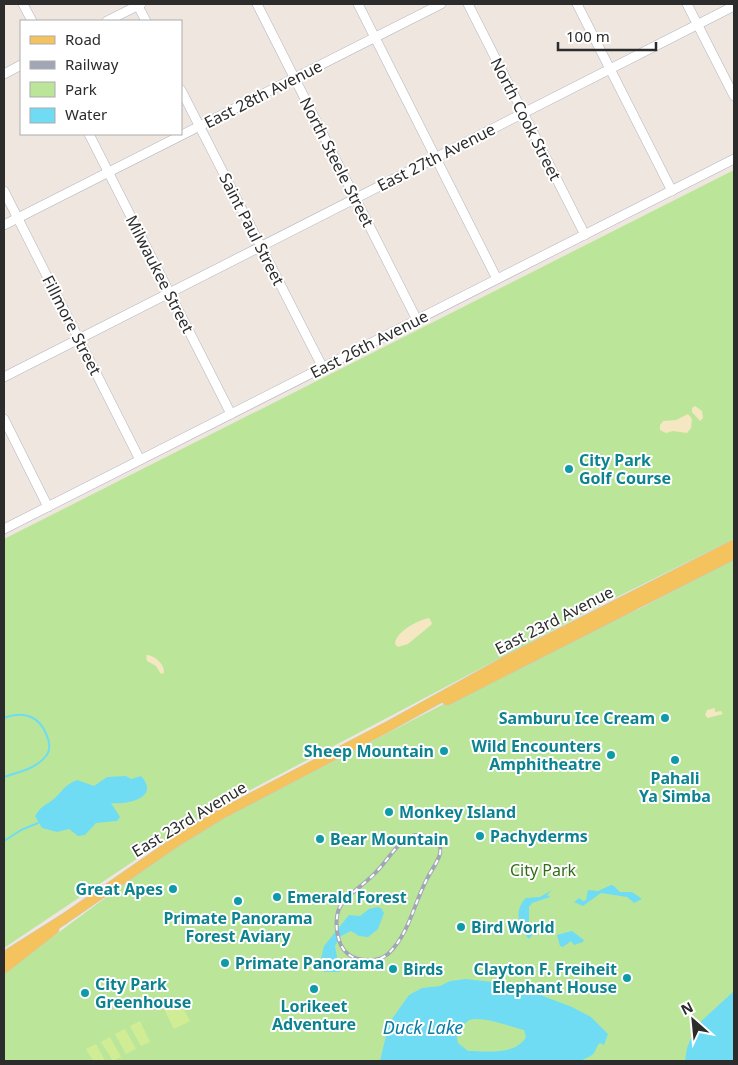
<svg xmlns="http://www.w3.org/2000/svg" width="738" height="1065" viewBox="0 0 738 1065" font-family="'Noto Sans',sans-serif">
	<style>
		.green { fill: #bbe69a }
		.sand { fill: #f4e7c1 }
		.pitch { fill: #d0ed95 }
		.water { fill: #6fdcf3; fill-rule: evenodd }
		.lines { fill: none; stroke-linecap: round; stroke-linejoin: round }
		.stream { stroke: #6fdcf3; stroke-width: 2 }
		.minor-casing { stroke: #b2b6c0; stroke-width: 10 }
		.major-casing { stroke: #c8c8c8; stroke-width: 11 }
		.minor { stroke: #fff; stroke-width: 9 }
		.major { stroke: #f5c35d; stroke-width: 10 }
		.rail-casing { stroke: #a1a6b7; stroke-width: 4 }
		.rail { stroke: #fff; stroke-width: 2; stroke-dasharray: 5.5; stroke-linecap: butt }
		.culture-dot { fill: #0f9aa8; stroke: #fff; stroke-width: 2 }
		.labels { text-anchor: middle; stroke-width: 4; stroke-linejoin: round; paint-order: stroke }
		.street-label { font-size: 16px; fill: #2c2c2c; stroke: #fff }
		.culture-label { font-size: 16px; font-weight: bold; fill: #0d838f; stroke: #fff; text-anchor: start }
		.park-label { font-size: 16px; fill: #326d19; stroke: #fff }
		.water-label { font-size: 18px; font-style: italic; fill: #097da4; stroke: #fff }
	</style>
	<rect width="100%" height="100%" fill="#eee6df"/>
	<!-- green -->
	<g class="green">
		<polygon points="734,170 734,539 595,608 222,805 180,830 4,948 4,539"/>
		<polygon points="734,559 734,1061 4,1061 4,973 140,872 187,840 233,813 554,647 639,609"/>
	</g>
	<!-- sand -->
	<g class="sand">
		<polygon points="695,406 702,411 703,418 700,421 692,412 692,408"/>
		<polygon points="688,414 692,419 691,428 687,433 673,431 666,433 660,430 660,425 663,421 676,420"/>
		<path d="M429,618l3,5 -1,2 -23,19 -10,3 -3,-3c0,-12 23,-24 34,-26z"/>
		<path d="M146,655c9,0 19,10 18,18l-3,1 -5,-8 -9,-5z"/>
		<polygon points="715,708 715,712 721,711 723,714 708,718 705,715 707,710"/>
	</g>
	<!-- pitch -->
	<g class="pitch">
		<polygon points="179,1001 190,1021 174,1029 164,1009"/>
		<polygon points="140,1021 150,1042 141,1046 130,1026"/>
		<polygon points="125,1029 136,1049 126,1054 115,1034"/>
		<polygon points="110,1037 121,1057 113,1061 101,1042"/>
		<polygon points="96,1044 105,1061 93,1061 86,1049"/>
	</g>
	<!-- water -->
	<g class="water">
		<path d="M126,776l5,3 10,-3c20,22 -14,29 -30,27l9,14 -3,4 -21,2 -11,12 -7,1 -9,-7 -12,3 -15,-4 -7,-12c7,-12 13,-11 21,-19 9,-9 8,-11 21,-17l17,6 13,-9z"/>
		<polygon points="611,885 614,886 620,892 632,892 642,899 634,903 627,897 601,893 583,906 574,902 579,898 583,901 586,900 588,890 598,891"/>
		<path d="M552,890l-5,5 3,2 -18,6 -3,4v19l5,7 -5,6c-10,-11 -16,-29 -3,-41l14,-1z"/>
		<polygon points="377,907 381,908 384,913 378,929 368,937 359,936 351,931 341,936 335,946 340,972 324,972 321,959 324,946 349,915 360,916 369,909"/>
		<polygon points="572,931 584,940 583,942 574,945 571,941 563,947 560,946 557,935"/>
		<path d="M466,979l26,3 43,11 37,14 19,10 17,17 -4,11 -4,-2c-4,4 -3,5 -6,10 -3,4 -9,5 -13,8h-201l9,-38 20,-28 13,-7 18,-2 10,-5zM475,1019c17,0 32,7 49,11l2,7c-11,19 -40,14 -58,14l-10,-8 -2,-12 13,-11z"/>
		<polygon points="734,991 734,1061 685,1061 687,1048 696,1026"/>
	</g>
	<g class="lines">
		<!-- stream -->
		<g class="stream">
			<path d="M4,718c8,-3 18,-5 27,-1 12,5 24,28 15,39 -10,13 -28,16 -42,21"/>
			<polyline points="4,841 21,830 38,823"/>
		</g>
		<!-- minor casing -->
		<g class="minor-casing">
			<g id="minor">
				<polyline points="23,4 32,21"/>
				<polyline points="137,4 146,21"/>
				<polyline points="257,4 417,320"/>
				<polyline points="358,4 497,279"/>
				<polyline points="468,4 585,235"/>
				<polyline points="577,4 672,191"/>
				<polyline points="687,4 734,96"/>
				<polyline points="107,21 141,4"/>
				<polyline points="4,74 21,65"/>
				<polyline points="181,90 323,368"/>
				<polyline points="89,134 231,414"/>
				<polyline points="4,191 140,460"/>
				<polyline points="4,225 441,4"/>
				<polyline points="4,377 734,6"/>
				<polyline points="4,419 48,507"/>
				<polyline points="4,529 734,159"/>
			</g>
		</g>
		<!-- major casing -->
		<g class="major-casing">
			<g id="major">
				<polyline points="447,700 734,554"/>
				<polyline points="4,957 64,919 177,841 221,814 389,726 508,660 734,545"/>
				<polyline points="4,968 54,929"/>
			</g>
		</g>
		<!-- minor -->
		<use href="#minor" class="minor"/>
		<!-- major -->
		<use href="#major" class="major"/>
		<!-- rail casing -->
		<g class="rail-casing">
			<path id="rail" d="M415,835l18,2c16,13 2,26 -5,40 -14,25 -18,56 -40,77 -5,4 -11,6 -18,6 -8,0 -16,-1 -22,-6 -12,-9 -15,-36 -7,-49 4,-7 11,-11 16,-16 7,-6 14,-11 20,-18 12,-12 21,-31 38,-36z"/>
		</g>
		<!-- rail -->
		<use href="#rail" class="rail"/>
	</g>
	<!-- markers -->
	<g class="culture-dot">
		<circle cx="569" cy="469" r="5"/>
		<circle cx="665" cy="718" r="5"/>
		<circle cx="444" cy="751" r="5"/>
		<circle cx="611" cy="755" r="5"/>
		<circle cx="675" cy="760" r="5"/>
		<circle cx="389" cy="812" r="5"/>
		<circle cx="480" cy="836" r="5"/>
		<circle cx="320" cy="839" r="5"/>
		<circle cx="173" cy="889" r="5"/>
		<circle cx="277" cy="897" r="5"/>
		<circle cx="238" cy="901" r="5"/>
		<circle cx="461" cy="927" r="5"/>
		<circle cx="225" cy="963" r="5"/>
		<circle cx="393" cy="969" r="5"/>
		<circle cx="627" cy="978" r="5"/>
		<circle cx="314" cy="989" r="5"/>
		<circle cx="85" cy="993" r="5"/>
	</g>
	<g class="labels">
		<!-- street labels -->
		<g class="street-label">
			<text transform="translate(263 94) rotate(-27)" y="6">East 28th Avenue</text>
			<text transform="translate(526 119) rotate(63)" y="6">North Cook Street</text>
			<text transform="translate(436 157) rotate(-27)" y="6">East 27th Avenue</text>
			<text transform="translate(337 162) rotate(63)" y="6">North Steele Street</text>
			<text transform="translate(252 229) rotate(63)" y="6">Saint Paul Street</text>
			<text transform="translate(160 274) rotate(63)" y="6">Milwaukee Street</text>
			<text transform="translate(72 325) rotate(63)" y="6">Fillmore Street</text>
			<text transform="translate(369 344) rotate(-27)" y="6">East 26th Avenue</text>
			<text transform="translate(554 620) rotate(-27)" y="6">East 23rd Avenue</text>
			<text transform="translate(189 819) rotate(-31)" y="6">East 23rd Avenue</text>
		</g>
		<!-- culture labels -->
		<g class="culture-label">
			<text x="579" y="466">City Park<tspan x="579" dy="18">Golf Course</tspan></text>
			<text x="655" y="724" text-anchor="end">Samburu Ice Cream</text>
			<text x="601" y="752" text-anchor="end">Wild Encounters<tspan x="601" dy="18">Amphitheatre</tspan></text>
			<text x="434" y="757" text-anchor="end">Sheep Mountain</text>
			<text x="675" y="784" text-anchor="middle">Pahali<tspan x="675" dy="18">Ya Simba</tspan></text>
			<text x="399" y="818">Monkey Island</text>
			<text x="490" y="842">Pachyderms</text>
			<text x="330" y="845">Bear Mountain</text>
			<text x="163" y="895" text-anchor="end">Great Apes</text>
			<text x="287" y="903">Emerald Forest</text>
			<text x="238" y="924" text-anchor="middle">Primate Panorama<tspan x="238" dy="18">Forest Aviary</tspan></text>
			<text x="471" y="933">Bird World</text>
			<text x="235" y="969">Primate Panorama</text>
			<text x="403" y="975">Birds</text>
			<text x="617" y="975" text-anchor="end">Clayton F. Freiheit<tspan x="617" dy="18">Elephant House</tspan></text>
			<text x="95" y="990">City Park<tspan x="95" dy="18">Greenhouse</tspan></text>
			<text x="314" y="1012" text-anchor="middle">Lorikeet<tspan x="314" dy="18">Adventure</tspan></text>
		</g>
		<!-- park labels -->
		<g class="park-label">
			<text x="543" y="876">City Park</text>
		</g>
		<!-- water labels -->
		<g class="water-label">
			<text x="423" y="1034">Duck Lake</text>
		</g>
	</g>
	<!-- border -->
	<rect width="738" height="1065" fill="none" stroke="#2c2c2c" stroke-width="10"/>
	<!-- legend -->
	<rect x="20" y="20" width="162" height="115" fill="#ffffff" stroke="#ababab"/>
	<rect x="30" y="36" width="25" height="8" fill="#f5c35d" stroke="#ababab"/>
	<text x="65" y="45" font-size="15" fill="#2c2c2c">Road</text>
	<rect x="30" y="61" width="25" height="8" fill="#a1a6b7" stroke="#ababab"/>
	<text x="65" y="70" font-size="15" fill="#2c2c2c">Railway</text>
	<rect x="30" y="82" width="25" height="15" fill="#bbe69a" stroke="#ababab"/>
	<text x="65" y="95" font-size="15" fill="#2c2c2c">Park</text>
	<rect x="30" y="108" width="25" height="15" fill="#6fdcf3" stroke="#ababab"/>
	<text x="65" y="120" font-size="15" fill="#2c2c2c">Water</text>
	<!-- north arrow -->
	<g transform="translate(693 1020) rotate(333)" stroke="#ffffff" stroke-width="4" paint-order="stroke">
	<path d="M0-4L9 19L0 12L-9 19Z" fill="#2c2c2c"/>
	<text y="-8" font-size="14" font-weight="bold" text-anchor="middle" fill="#2c2c2c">N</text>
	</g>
	<!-- scale -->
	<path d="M558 42v8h98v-8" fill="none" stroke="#2c2c2c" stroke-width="2.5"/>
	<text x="566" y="42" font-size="15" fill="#2c2c2c" stroke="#ffffff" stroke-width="4" paint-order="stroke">100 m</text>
</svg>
